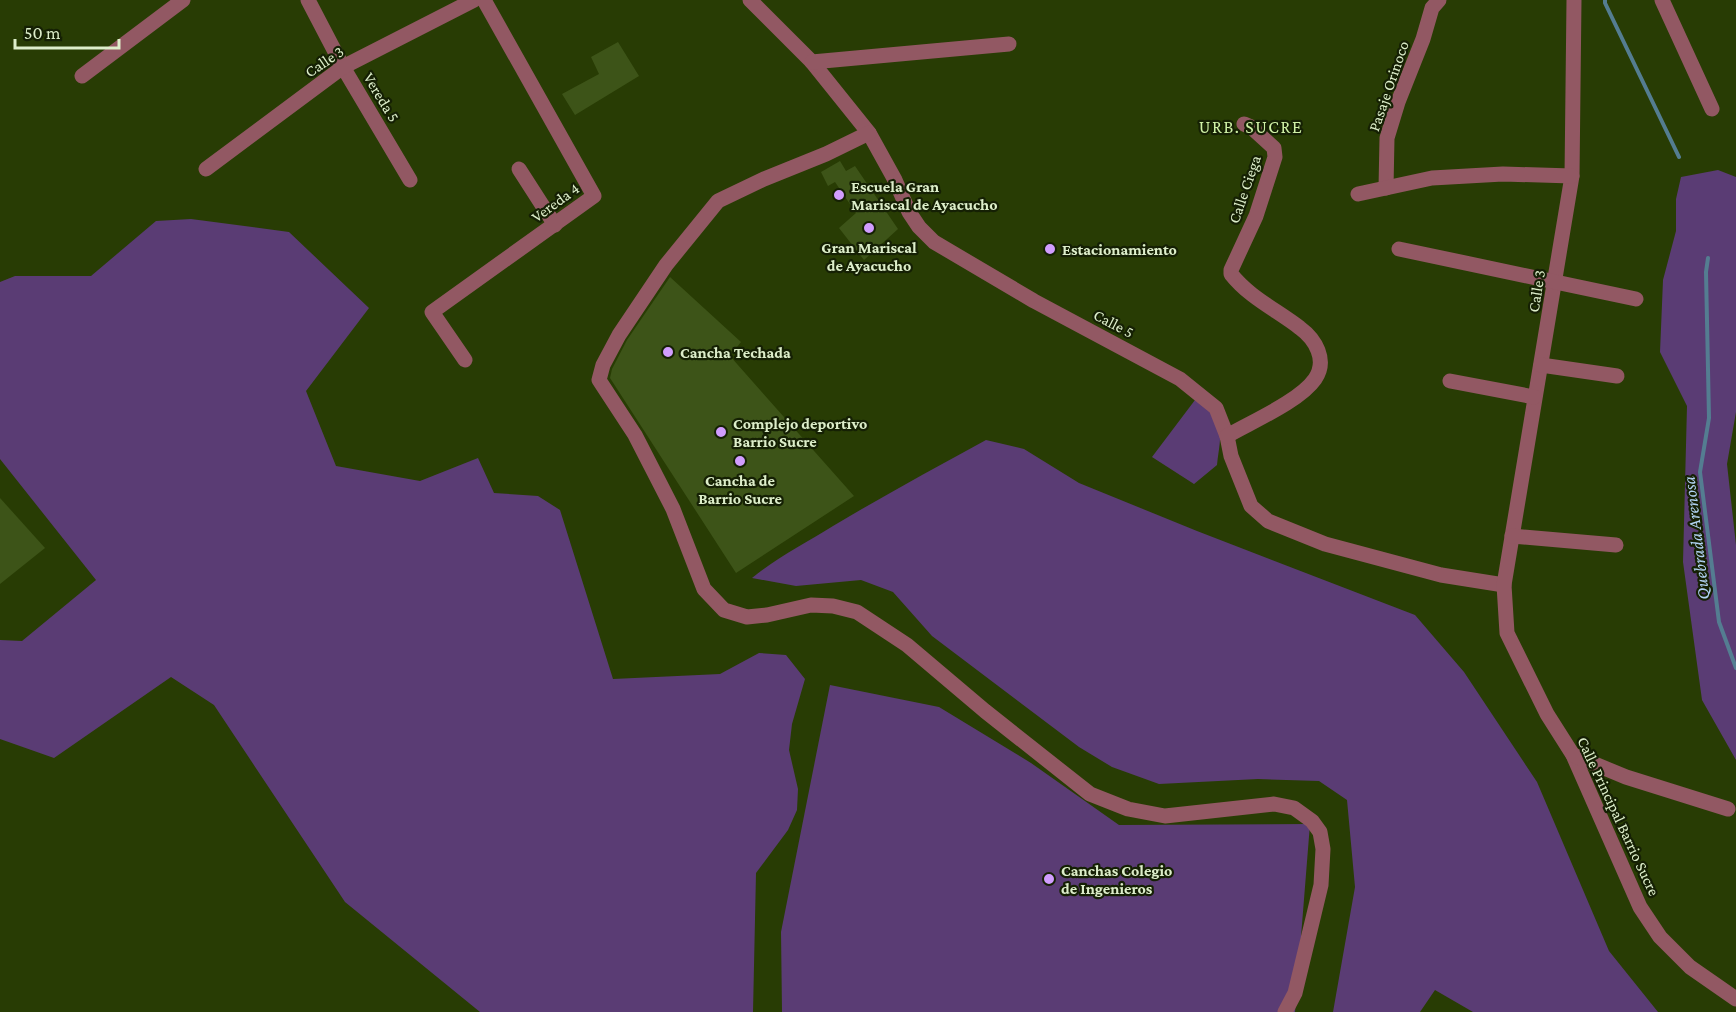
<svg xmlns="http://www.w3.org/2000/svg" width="1736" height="1012" viewBox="0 0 1736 1012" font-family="'Crimson Pro',serif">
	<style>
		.green { fill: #5a3c74 }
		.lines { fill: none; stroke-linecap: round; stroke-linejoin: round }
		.stream { stroke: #547d91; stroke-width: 4 }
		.building { fill: #3d5418 }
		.street { stroke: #925863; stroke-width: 15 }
		.poi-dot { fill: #d19dfe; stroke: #152004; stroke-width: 2 }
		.labels { text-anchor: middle; stroke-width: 4.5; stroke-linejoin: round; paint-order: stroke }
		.street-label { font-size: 16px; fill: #ddeeca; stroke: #152004 }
		.poi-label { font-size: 16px; font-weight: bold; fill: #ddeeca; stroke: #152004; text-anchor: start }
		.neighbourhood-label { font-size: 18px; letter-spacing: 1.5px; fill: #cff0a6; stroke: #152004 }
		.water-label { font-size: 18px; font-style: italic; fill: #b1d2f2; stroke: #152004 }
	</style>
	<rect width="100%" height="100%" fill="#283c04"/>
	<!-- green -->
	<g class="green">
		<polygon points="1718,170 1736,177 1736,412 1727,464 1736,545 1736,760 1702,700 1683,562 1687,406 1660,352 1663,280 1676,231 1676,199 1681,177"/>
		<polygon points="191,219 289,232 369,308 306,391 336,466 420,481 478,458 494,493 538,496 560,510 613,679 720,674 759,653 786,655 805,679 792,724 789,750 798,789 797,810 788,830 756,873 753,1012 480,1012 345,902 214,705 171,677 54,758 0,739 0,640 22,641 96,580 0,459 0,282 15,276 91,276 156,221"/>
		<path d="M1195,400c32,20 26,32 22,65l-23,19 -42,-27z"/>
		<path d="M986,440l38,9 55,34 118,48 218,84 49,57 73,110 72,169 49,61h-185l-38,-22 -15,22h-87l22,-125 -8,-87 -28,-19 -61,-2 -99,5 -47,-17 -33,-20 -147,-111 -39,-44 -32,-12 -65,6 -44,-8c26,-21 52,-34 81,-52 50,-30 102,-58 153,-86z"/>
		<polygon points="830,685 939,707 1031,763 1119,825 1310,824 1295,1012 782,1012 781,932"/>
	</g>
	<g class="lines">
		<!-- stream -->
		<g class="stream">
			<polyline points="1605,0 1605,3 1679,157"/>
			<polyline points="1708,258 1706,272 1709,418 1700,472 1719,622 1736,668"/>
		</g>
	</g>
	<!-- building -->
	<g class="building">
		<polygon points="618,42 639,76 575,115 562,94 599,74 591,57"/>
		<polygon points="840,161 846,171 855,166 898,229 864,260 839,228 856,213 835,182 828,186 821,172"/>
		<polygon points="670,277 741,342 730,356 854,496 736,573 610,378 612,369 627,340"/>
		<polygon points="0,498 45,548 0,584"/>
	</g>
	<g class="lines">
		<!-- street -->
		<g class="street">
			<polyline points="308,0 343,67 410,180"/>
			<polyline points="750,0 812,62 869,133 895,180 909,212 919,227 934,242 1034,301 1180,379 1216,408 1227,436 1231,456 1251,506 1268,521 1325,544 1441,575 1504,585"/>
			<polyline points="1574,0 1572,176 1504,585 1507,633 1547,714 1573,755 1640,907 1660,937 1690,967 1736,999"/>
			<polyline points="1662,0 1712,109"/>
			<polyline points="812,62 1009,44"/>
			<polyline points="82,76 183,0"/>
			<polyline points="869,133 826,154 764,179 718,201 666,265 619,335 603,365 599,380 635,435 673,509 704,589 724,610 747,617 767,615 811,605 833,606 857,612 907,645 985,711 1090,794 1128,809 1165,816 1274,804 1294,808 1312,821 1320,832 1323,849 1321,885 1295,993 1285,1012"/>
			<polyline points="206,169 343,67 474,0"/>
			<polyline points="519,169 555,225"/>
			<polyline points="1386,188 1387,138 1398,102 1423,39 1432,8 1439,0"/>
			<polyline points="1358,194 1432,178 1503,174 1572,176"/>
			<polyline points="1399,249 1636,299"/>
			<polyline points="465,360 432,312 594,196 484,0"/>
			<polyline points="1541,365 1617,376"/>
			<polyline points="1450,381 1534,397"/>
			<path d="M1227,436c24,-14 73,-35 88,-57 13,-19 0,-40 -15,-51 -23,-18 -50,-30 -69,-54v-4l25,-54 19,-59 -1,-9 -23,-21 -7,-3"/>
			<polyline points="1512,536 1616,545"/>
			<polyline points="1573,755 1626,777 1728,809"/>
		</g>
	</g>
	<!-- markers -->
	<g class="poi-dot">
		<circle cx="839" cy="195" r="6"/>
		<circle cx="869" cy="228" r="6"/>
		<circle cx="1050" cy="249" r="6"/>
		<circle cx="668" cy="352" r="6"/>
		<circle cx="721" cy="432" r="6"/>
		<circle cx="740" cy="461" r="6"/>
		<circle cx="1049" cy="879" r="6"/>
	</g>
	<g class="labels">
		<!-- street labels -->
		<g class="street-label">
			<text transform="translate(324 61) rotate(-34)" y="6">Calle 3</text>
			<text transform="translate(1388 86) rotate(-71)" y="6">Pasaje Orinoco</text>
			<text transform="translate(382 97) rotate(59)" y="6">Vereda 5</text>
			<text transform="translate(1244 189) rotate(-71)" y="6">Calle Ciega</text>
			<text transform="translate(555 202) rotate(-36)" y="6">Vereda 4</text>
			<text transform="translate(1536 291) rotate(-81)" y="6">Calle 3</text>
			<text transform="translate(1114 323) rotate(28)" y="6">Calle 5</text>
			<text transform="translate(1619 816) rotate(65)" y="6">Calle Principal Barrio Sucre</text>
		</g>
		<!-- poi labels -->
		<g class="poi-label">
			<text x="851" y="192">Escuela Gran<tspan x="851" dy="18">Mariscal de Ayacucho</tspan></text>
			<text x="869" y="253" text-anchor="middle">Gran Mariscal<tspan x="869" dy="18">de Ayacucho</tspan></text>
			<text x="1062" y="255">Estacionamiento</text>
			<text x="680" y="358">Cancha Techada</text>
			<text x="733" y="429">Complejo deportivo<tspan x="733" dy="18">Barrio Sucre</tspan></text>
			<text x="740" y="486" text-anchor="middle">Cancha de<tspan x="740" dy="18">Barrio Sucre</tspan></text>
			<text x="1061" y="876">Canchas Colegio<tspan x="1061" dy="18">de Ingenieros</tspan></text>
		</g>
		<!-- neighbourhood labels -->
		<g class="neighbourhood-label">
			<text x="1251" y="133">URB. SUCRE</text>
		</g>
		<!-- water labels -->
		<g class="water-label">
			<text transform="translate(1696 538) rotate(-97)" y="6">Quebrada Arenosa</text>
		</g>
	</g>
	<!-- scale -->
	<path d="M15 39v9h104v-9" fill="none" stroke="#ddeeca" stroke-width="3"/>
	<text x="24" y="39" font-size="18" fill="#ddeeca" stroke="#152004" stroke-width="4.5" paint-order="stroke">50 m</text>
</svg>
